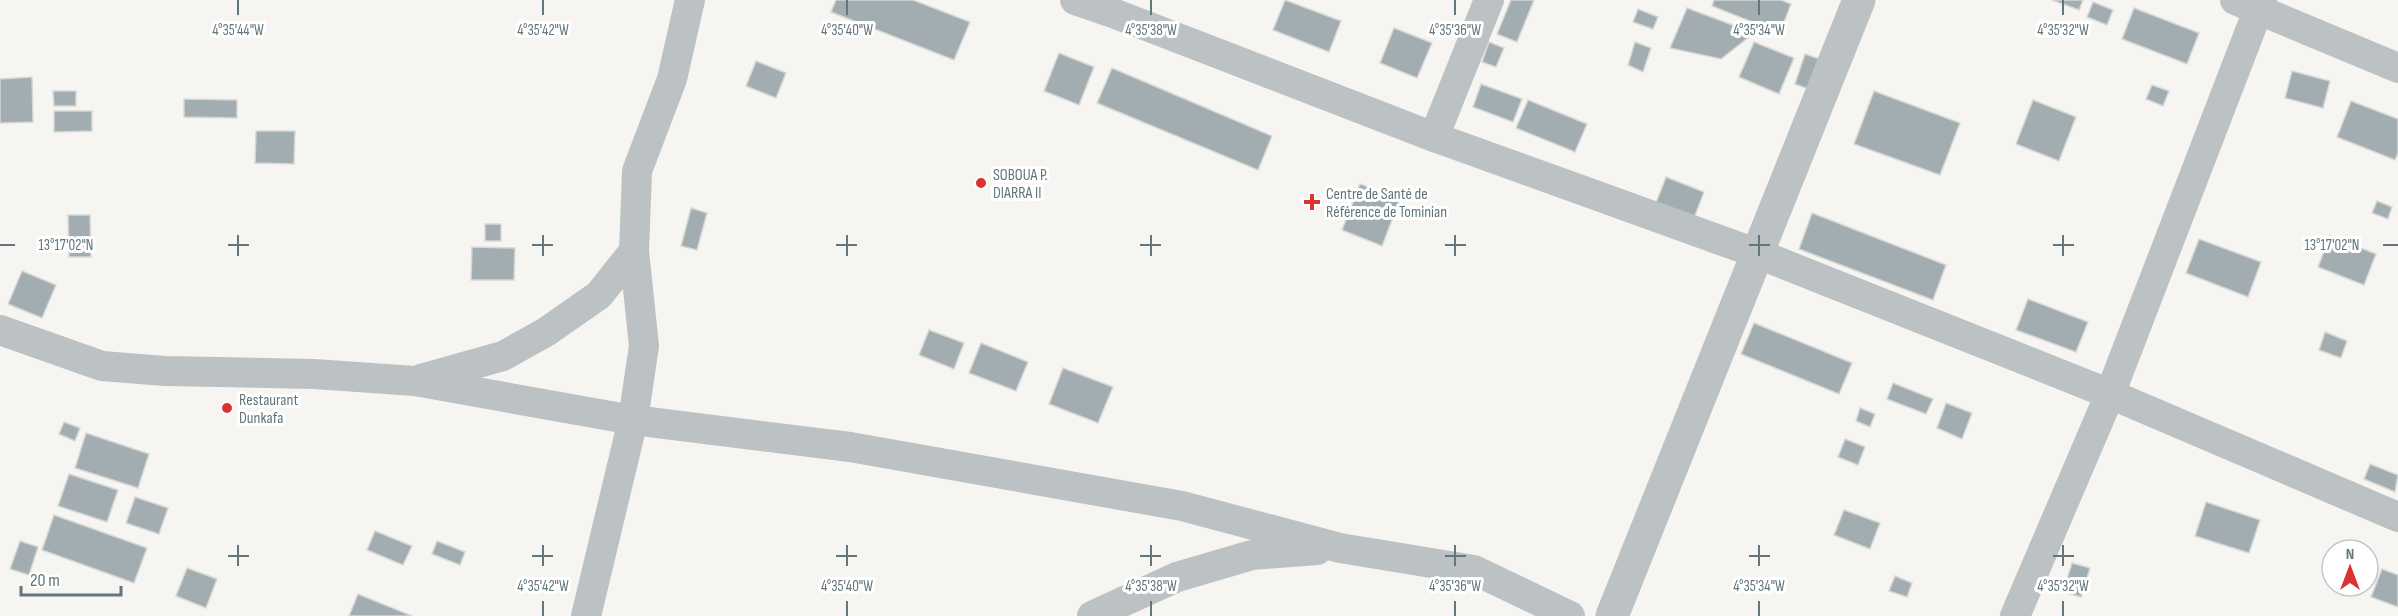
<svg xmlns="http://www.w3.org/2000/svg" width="2398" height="616" viewBox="0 0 2398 616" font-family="'Sofia Sans Condensed',sans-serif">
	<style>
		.building { fill: #a1adb0; stroke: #d7d7d5; stroke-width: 1.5 }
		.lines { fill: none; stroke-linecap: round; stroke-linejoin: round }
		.minor { stroke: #bcc2c4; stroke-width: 30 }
		.tertiary { stroke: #bcc2c4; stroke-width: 33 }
		.ticks { fill: none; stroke: #62767c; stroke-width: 2 }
		.poi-dot { fill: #d9342f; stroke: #fff; stroke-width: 2 }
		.labels { text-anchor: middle; stroke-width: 6; stroke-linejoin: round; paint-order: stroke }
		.poi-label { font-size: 16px; fill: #62767c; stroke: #fff; text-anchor: start }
		.ticks-label { font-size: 15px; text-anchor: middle; fill: #62767c; stroke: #fff; stroke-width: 6; stroke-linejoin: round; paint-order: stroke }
	</style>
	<rect width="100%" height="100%" fill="#f6f5f2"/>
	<!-- building -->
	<g class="building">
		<polygon points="836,0 913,0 970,22 954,60 831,12"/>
		<polygon points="1285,0 1341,21 1329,52 1273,30"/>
		<polygon points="1511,0 1534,0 1517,42 1497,34"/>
		<polygon points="1714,0 1781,0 1791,4 1780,33 1712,6"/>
		<polygon points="2052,0 2083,0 2079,10"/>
		<polygon points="2093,2 2113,10 2107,25 2087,17"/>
		<polygon points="1687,8 1754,33 1721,59 1670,48"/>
		<polygon points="2134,8 2199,33 2187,64 2122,39"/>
		<polygon points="1638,9 1658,17 1653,29 1633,22"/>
		<polygon points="1394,28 1432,43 1417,78 1380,63"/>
		<polygon points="1489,42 1504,48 1496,67 1482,62"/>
		<polygon points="1635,42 1651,48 1643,72 1628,65"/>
		<polygon points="1754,42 1794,58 1779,94 1739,77"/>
		<polygon points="1059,53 1094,67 1079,105 1044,91"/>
		<polygon points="1805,54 1825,61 1814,91 1795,84"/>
		<polygon points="756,61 786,73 776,98 746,86"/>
		<polygon points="1112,68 1272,136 1258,170 1097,103"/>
		<polygon points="2292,71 2330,81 2323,108 2285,98"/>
		<polygon points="32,77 33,122 0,123 0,79"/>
		<polygon points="1481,84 1522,99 1513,122 1473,107"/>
		<polygon points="2152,85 2169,91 2163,106 2146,99"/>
		<polygon points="53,91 76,91 76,106 54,106"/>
		<polygon points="1874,91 1960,123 1940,175 1854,144"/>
		<polygon points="184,99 237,100 237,118 184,117"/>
		<polygon points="1528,100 1587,124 1575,152 1516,128"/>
		<polygon points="2033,100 2076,117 2059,161 2016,144"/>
		<polygon points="2351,101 2398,119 2398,153 2395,160 2337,137"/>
		<polygon points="54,111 92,111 92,131 54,132"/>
		<polygon points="256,131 295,131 294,164 255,163"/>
		<polygon points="1666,177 1704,192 1694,218 1656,203"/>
		<polygon points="1360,184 1400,199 1382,246 1342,230"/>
		<polygon points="2377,201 2392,207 2388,219 2372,213"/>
		<polygon points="691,208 707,213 697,250 681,246"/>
		<polygon points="1812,213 1946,265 1933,300 1799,249"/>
		<polygon points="68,215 90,215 91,257 69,257"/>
		<rect x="485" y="224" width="16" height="17"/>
		<polygon points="2330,236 2376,254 2364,285 2318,267"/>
		<polygon points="2199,239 2261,262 2248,297 2186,273"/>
		<polygon points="472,247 515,248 514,280 471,280"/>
		<polygon points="22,271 56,285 42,318 8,304"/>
		<polygon points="2028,299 2088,322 2076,352 2016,330"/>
		<polygon points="1754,323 1852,363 1839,394 1741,354"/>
		<polygon points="929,330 964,343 954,369 919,355"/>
		<polygon points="2325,332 2347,341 2341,358 2319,350"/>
		<polygon points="981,343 1028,362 1016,391 969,373"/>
		<polygon points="1063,368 1113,387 1098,423 1049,404"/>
		<polygon points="1893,383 1933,399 1926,414 1887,399"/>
		<polygon points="1946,403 1972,413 1962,439 1937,428"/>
		<polygon points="1860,408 1875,414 1870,427 1856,421"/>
		<polygon points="64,422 80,428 75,441 59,434"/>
		<polygon points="86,433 149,454 138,488 75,468"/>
		<polygon points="1845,439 1865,447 1858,465 1838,457"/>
		<polygon points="2370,464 2398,475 2395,492 2364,479"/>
		<polygon points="69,474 118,490 107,522 58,506"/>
		<polygon points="135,497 168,508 159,534 126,523"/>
		<polygon points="2206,502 2260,520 2249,553 2195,536"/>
		<polygon points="1844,510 1880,523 1870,549 1834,535"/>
		<polygon points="54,515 147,548 134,583 42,550"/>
		<polygon points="375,531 412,546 403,565 367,550"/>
		<polygon points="20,541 38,547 29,575 10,569"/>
		<polygon points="437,541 465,552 460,565 432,554"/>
		<polygon points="2072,563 2090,568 2081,597 2063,592"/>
		<polygon points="187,568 217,579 206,608 176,596"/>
		<polygon points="2382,569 2398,575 2398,607 2371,597"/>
		<polygon points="1895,576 1912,583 1907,597 1889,591"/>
		<polygon points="358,594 412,616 349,616"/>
	</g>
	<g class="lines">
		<!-- minor -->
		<g class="minor">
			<polyline points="1075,0 1113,13 1434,137 1756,253 2110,394 2398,517"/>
			<polyline points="2235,0 2398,68"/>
			<polyline points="1434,137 1489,0"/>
			<polyline points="0,330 102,366 165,371 314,374 415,381 633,420 850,447 1182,506 1340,548 1474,570 1570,616"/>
			<polyline points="421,379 503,356 546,332 599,295 634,251"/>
			<polyline points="586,616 633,420 644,346 634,251 637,171 672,79 690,0"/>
			<polyline points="1092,616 1177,577 1252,555 1317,550"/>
			<polyline points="2015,616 2110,394 2262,0"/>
		</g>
		<!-- tertiary -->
		<polyline class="tertiary" points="1612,616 1859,0"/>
	</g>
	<!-- ticks -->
	<path class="ticks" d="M238,0v15M543,0v15M847,0v15M1151,0v15M1455,0v15M1759,0v15M2063,0v15M238,235v21M543,235v21M847,235v21M1151,235v21M1455,235v21M1759,235v21M2063,235v21M0,245h15M228,245h21M532,245h21M836,245h21M1140,245h21M1445,245h21M1749,245h21M2053,245h21M2383,245h15M238,545v21M543,545v21M847,545v21M1151,545v21M1455,545v21M1759,545v21M2063,545v21M228,556h21M532,556h21M836,556h21M1140,556h21M1445,556h21M1749,556h21M2053,556h21M543,601v15M847,601v15M1151,601v15M1455,601v15M1759,601v15M2063,601v15"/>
	<!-- markers -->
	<g class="poi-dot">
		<circle cx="981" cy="183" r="6"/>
		<path d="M1309 193h6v6h6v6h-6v6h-6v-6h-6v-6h6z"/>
		<circle cx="227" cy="408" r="6"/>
	</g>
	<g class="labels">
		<!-- poi labels -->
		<g class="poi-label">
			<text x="993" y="180">SOBOUA P.<tspan x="993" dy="18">DIARRA II</tspan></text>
			<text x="1326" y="199">Centre de Santé de<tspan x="1326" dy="18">Référence de Tominian</tspan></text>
			<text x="239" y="405">Restaurant<tspan x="239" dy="18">Dunkafa</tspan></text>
		</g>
	</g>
	<g class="ticks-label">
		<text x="238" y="35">4°35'44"W</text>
		<text x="543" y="35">4°35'42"W</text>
		<text x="847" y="35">4°35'40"W</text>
		<text x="1151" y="35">4°35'38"W</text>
		<text x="1455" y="35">4°35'36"W</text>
		<text x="1759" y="35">4°35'34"W</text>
		<text x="2063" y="35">4°35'32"W</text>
		<text x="66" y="250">13°17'02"N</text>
		<text x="2332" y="250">13°17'02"N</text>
		<text x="543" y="591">4°35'42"W</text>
		<text x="847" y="591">4°35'40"W</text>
		<text x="1151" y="591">4°35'38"W</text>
		<text x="1455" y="591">4°35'36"W</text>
		<text x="1759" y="591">4°35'34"W</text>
		<text x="2063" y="591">4°35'32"W</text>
	</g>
	<!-- north arrow -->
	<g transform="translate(2350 568)"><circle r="28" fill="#ffffff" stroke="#c0c8cb" stroke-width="1.5"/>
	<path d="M0-4.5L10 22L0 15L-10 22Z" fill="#d9342f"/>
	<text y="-9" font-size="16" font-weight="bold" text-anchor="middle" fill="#62767c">N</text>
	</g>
	<!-- scale -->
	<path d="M21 586v9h100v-9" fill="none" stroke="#62767c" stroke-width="3"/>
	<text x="30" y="586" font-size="18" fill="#62767c" stroke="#ffffff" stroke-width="4.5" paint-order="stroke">20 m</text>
</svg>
